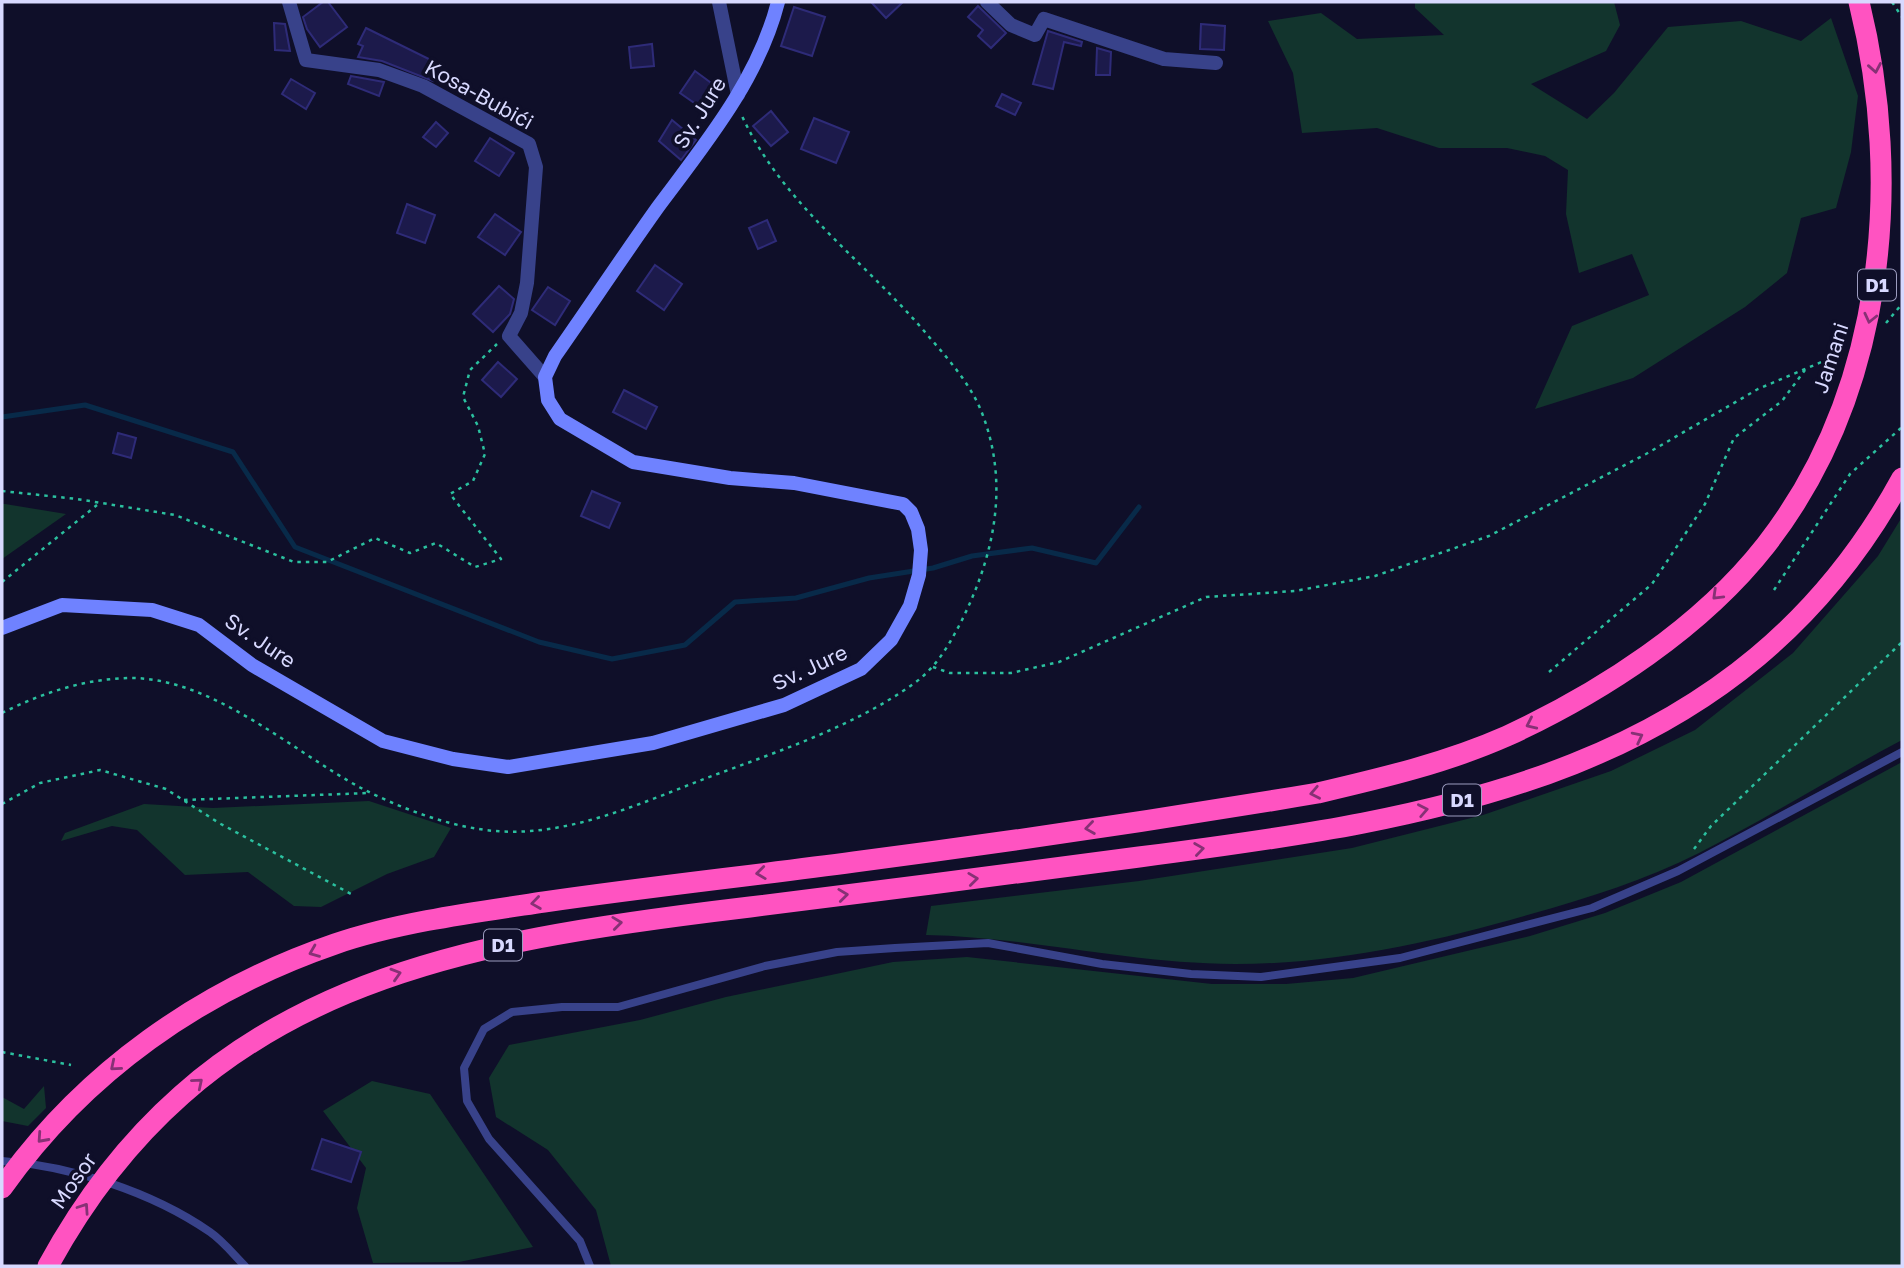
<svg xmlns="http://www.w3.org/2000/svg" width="1904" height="1268" viewBox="0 0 1904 1268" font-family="'Golos Text',sans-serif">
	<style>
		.green { fill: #12342d }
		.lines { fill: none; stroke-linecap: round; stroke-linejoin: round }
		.stream { stroke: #082a49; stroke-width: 5 }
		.building { fill: #1c1a4b; stroke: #2e2b78; stroke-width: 2 }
		.path { stroke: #2bc09f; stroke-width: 2.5; stroke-dasharray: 3.5 5; stroke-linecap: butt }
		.lane { stroke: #38428a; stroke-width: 8 }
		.street { stroke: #38428a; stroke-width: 14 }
		.secondary { stroke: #6f82ff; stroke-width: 14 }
		.highway { stroke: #ff53c1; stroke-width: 21 }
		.oneway { stroke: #873175 }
		.labels { text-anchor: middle; stroke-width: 7; stroke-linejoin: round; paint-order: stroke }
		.shield { fill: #0f0f29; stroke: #9c9cbf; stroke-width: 2 }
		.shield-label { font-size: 19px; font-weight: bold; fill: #d8d9ff }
		.street-label { font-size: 21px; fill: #d8d9ff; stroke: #0f0f29 }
	</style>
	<rect width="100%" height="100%" fill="#0f0f29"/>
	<!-- green -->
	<g class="green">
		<polygon points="1415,2 1614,2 1620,25 1606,51 1531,84 1587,119 1614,93 1668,27 1741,21 1801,41 1831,18 1858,96 1851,152 1836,208 1801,218 1787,273 1745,307 1633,378 1535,409 1572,326 1649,295 1632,254 1579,273 1566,214 1568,170 1545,156 1507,148 1439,148 1377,128 1302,133 1293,73 1268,21 1321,13 1357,39 1444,35 1415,8"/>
		<polygon points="2,504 5,504 66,514 2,559"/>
		<path d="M1902,517v223c-68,36 -134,78 -203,113 -54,27 -111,45 -168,61 -97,28 -195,50 -296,50 -104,0 -206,-27 -309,-29l5,-29 208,-25 213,-33 131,-33 128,-44 84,-41 98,-77 85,-97z"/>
		<polygon points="1902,762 1902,1266 611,1266 596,1210 548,1150 496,1117 489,1078 509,1045 640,1020 726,997 893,962 967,957 1212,984 1286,984 1353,978 1530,936 1605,913 1681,882"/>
		<polygon points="369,801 451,828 434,857 387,874 321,907 294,906 248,872 185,875 137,830 112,826 61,841 65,833 144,804 213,808"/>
		<polygon points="372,1081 430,1094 533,1247 459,1262 373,1263 357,1208 366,1168 323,1111"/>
		<polygon points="44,1086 46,1108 28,1126 2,1121 2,1097 24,1109"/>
	</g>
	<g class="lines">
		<!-- stream -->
		<polyline class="stream" points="2,417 85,405 233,452 295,547 539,642 612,659 685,645 735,602 796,598 869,578 933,568 972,556 1032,548 1096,563 1139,507"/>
	</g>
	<!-- building -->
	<g class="building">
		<polygon points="323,2 328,2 347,27 320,47 307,29 303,17"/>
		<polygon points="871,2 903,2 886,18"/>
		<polygon points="978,6 1006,33 991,48 978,36 983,30 968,17"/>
		<polygon points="794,7 825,17 812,56 781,46"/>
		<polygon points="274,23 285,24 290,51 275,50"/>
		<polygon points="1201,24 1225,26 1224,50 1200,49"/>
		<polygon points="366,28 441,65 433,81 382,61 358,57 363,46 358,44"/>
		<polygon points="1048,31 1082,42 1081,46 1064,42 1053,89 1033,84"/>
		<polygon points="652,44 654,66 631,68 629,47"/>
		<polygon points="1097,48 1111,52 1110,75 1096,75"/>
		<polygon points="695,71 718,88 703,109 680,93"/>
		<polygon points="351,76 384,82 379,96 348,84"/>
		<polygon points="291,79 315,93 306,109 282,94"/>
		<polygon points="1002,94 1021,103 1015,115 996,106"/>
		<polygon points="771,111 788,132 771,146 753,126"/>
		<polygon points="814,118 849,132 836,163 801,149"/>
		<polygon points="672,120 696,140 681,160 659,141"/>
		<polygon points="436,122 448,133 436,147 423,137"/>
		<polygon points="490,138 514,153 499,176 475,161"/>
		<polygon points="407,204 435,215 425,243 397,233"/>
		<polygon points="495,214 521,232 505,255 478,237"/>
		<polygon points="767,220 776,241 758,249 749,228"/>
		<polygon points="655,265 682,284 664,310 637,291"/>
		<polygon points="499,286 514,299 510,314 493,332 473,314"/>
		<polygon points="548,287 570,301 555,325 532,310"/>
		<polygon points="498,362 517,379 501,397 482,380"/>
		<polygon points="624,390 657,407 646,429 613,412"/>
		<polygon points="118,433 136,438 131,458 113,453"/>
		<polygon points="592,491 620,503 609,528 581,516"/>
		<polygon points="322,1139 361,1152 351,1182 312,1169"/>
	</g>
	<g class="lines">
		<!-- path -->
		<g class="path">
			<polyline points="1892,2 1902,17"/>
			<polyline points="1886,323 1902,304"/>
			<polyline points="2,491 77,499 175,515 294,562 327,562 375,538 410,553 436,543 475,567 501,559 450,494 473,481 485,454 478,426 463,397 470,370 497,344"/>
			<polyline points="2,582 97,505"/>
			<polyline points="1774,590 1850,474 1902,427"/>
			<polyline points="933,667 950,673 1011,673 1059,662 1206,597 1295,591 1375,576 1489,536 1646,454 1758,389 1838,355"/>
			<polyline points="1549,672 1652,584 1705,504 1734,438 1782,401 1805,370"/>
			<path d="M2,713c40,-20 82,-34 127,-35 83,-1 163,73 232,110 35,18 78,35 118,41 77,13 155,-23 225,-50 72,-27 150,-52 212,-97 21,-16 33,-37 45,-60 33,-66 49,-137 21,-209 -11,-28 -32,-52 -52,-75 -62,-75 -146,-131 -188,-222"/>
			<polyline points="184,800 369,793"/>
			<polyline points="2,804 40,783 100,770 166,789 219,823 353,895"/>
			<polyline points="1694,849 1711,826 1902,642"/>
			<polyline points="2,1052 71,1065"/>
		</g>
		<!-- lane -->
		<g class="lane">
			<path d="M2,1161c70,5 150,31 208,71 13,9 24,23 35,34"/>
			<polyline points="590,1266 580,1241 489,1139 467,1101 464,1068 484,1029 512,1012 562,1007 618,1007 765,966 837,952 895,948 988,943 1102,964 1191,974 1261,977 1400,958 1592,908 1678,871 1902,752"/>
		</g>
		<!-- street -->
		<g class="street">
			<polyline points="289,2 306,60 379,70 423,86 529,144 536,167 527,283 521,313 509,336 545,377"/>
			<polyline points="719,2 738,95"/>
			<polyline points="987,2 1011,25 1035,35 1044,19 1164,59 1216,63"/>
		</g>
		<!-- secondary -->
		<path class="secondary" d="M2,628l60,-23 90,5 47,15 53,40 131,76 70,18 55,8 145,-24 131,-38 77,-36 30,-29 19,-34 9,-31 2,-25 -3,-21 -7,-17 -8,-8 -109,-21 -64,-5 -97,-16 -73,-43 -12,-19 -3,-23 10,-21c35,-50 68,-100 103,-149 47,-63 100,-127 120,-205"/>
		<!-- highway -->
		<g class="highway">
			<path d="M2,1188c82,-116 199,-198 333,-244 64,-22 142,-32 209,-42 103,-15 206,-26 310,-40 155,-20 310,-43 464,-69 64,-15 128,-30 189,-57 95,-44 194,-108 259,-191 118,-152 138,-361 93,-543"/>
			<path d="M48,1266c154,-284 409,-324 702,-359 130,-16 259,-33 389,-50 303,-39 602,-83 763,-379"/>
		</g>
	</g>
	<!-- one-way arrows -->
	<defs><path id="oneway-chevron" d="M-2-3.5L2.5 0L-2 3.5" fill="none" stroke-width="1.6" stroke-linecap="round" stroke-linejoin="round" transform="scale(1.75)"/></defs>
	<g class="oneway">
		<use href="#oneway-chevron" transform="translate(1875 68) rotate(80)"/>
		<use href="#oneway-chevron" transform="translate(1870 318) rotate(103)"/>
		<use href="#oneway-chevron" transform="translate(1717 595) rotate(136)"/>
		<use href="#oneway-chevron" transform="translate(1531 724) rotate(155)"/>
		<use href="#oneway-chevron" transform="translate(1638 737) rotate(-27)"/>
		<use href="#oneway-chevron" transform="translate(1315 793) rotate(169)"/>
		<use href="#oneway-chevron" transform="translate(1423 810) rotate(-11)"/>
		<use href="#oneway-chevron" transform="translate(1090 828) rotate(172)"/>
		<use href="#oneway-chevron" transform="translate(1199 849) rotate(-8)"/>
		<use href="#oneway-chevron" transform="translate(761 873) rotate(173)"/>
		<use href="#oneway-chevron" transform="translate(973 879) rotate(-7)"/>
		<use href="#oneway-chevron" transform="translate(843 895) rotate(-7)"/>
		<use href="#oneway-chevron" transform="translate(536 903) rotate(172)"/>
		<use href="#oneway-chevron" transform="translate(617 923) rotate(-7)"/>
		<use href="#oneway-chevron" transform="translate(314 952) rotate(158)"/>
		<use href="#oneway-chevron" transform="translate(396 974) rotate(-17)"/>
		<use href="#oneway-chevron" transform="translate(115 1066) rotate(140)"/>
		<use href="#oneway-chevron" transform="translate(198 1083) rotate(-40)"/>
		<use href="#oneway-chevron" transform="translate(42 1138) rotate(132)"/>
		<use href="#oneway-chevron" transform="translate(84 1208) rotate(-56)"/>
	</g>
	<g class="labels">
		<!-- shield labels -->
		<g class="shield">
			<rect x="1858" y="269.5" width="38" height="31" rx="5"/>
			<rect x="1443" y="784.5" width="38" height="31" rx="5"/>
			<rect x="484" y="929.5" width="38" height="31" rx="5"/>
		</g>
		<g class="shield-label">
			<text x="1877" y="292">D1</text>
			<text x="1462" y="807">D1</text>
			<text x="503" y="952">D1</text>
		</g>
		<!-- street labels -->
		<g class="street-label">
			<text transform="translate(479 95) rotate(29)" y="7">Kosa-Bubići</text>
			<text transform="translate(700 113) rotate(-58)" y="7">Sv. Jure</text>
			<text transform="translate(1831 358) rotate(-72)" y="7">Jamani</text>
			<text transform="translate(260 641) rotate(34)" y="7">Sv. Jure</text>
			<text transform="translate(810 668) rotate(-25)" y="7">Sv. Jure</text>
			<text transform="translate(74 1181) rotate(-55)" y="7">Mosor</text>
		</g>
	</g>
	<!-- border -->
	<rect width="1904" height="1268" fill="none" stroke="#d8d9ff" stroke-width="7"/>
</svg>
